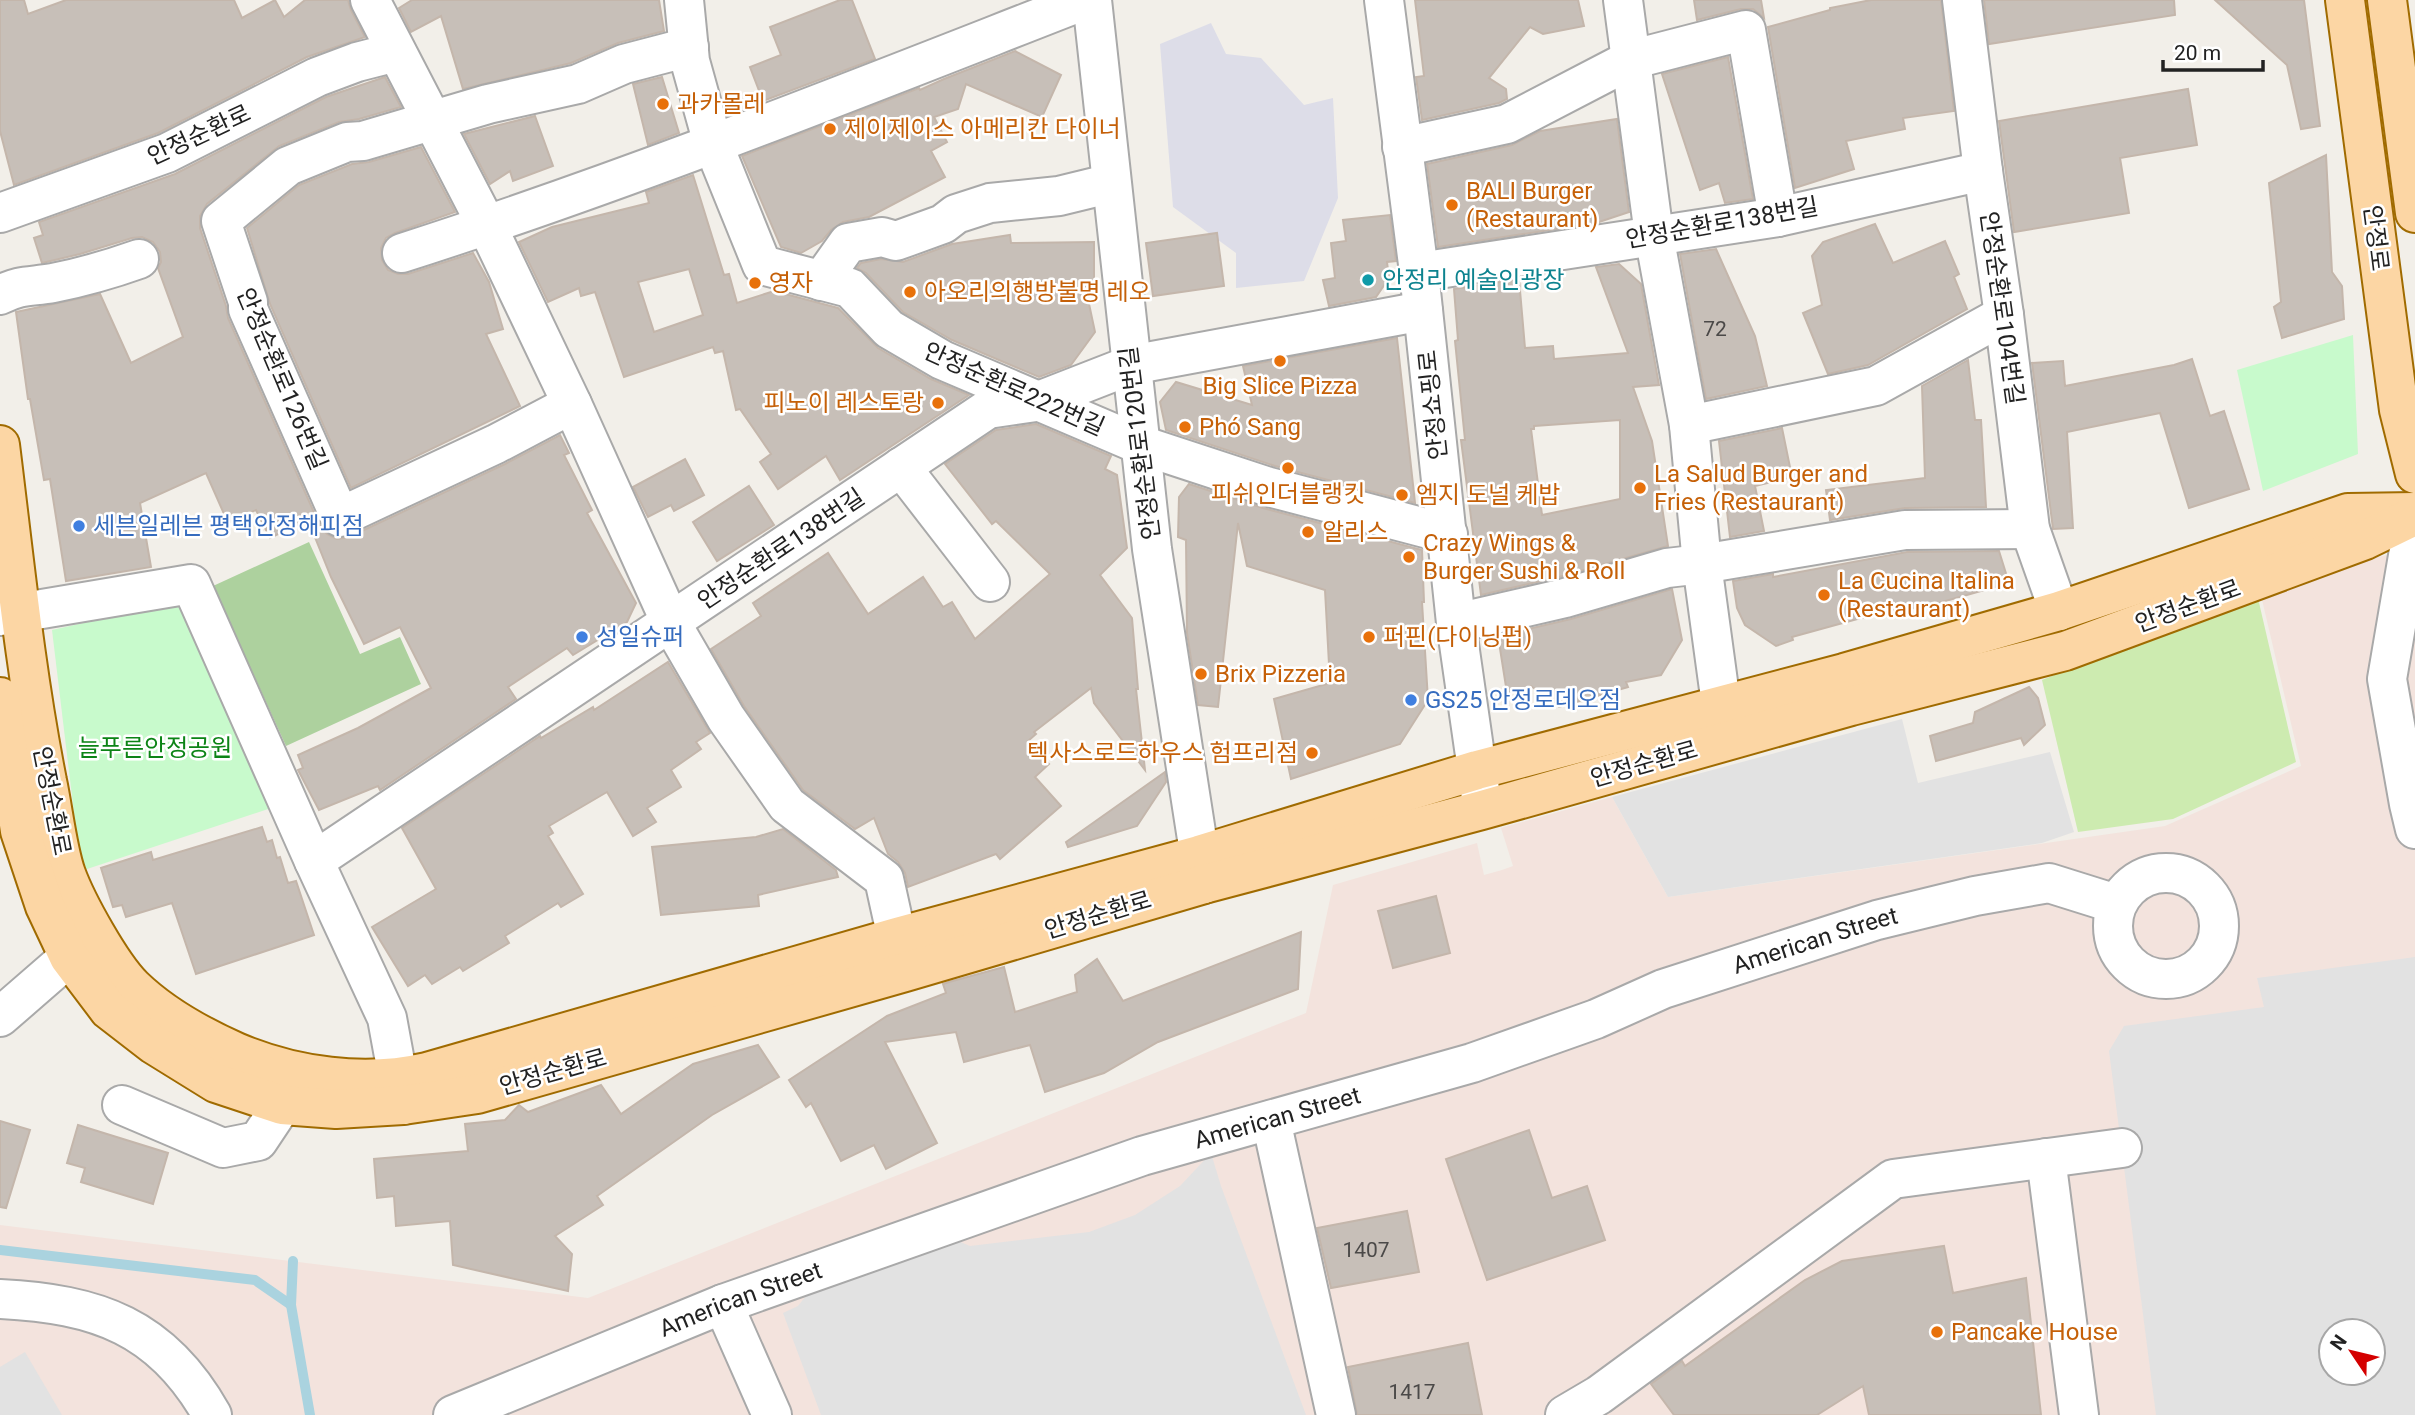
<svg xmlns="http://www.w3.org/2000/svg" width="2415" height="1415" viewBox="0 0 2415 1415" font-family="Roboto,'Noto Sans KR',sans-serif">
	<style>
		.military { fill: #f3e3dd; fill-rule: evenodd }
		.grass { fill: #cdebb0 }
		.forest { fill: #add19e }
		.park { fill: #c8facc }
		.parking { fill: #e2e2e2; fill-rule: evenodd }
		.plaza { fill: #dddde8 }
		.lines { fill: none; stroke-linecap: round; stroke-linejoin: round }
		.stream { stroke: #aad3df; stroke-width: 10 }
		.building { fill: #c7bfb8; stroke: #c4b6ab; stroke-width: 2; fill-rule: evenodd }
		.minor-casing { stroke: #a9a9a9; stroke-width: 42 }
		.major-casing { stroke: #a06b00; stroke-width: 42 }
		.minor { stroke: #fff; stroke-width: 38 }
		.major { stroke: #fcd6a4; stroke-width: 38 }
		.food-dot { fill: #e8710a; stroke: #fff; stroke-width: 2.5 }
		.culture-dot { fill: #0f9aa8; stroke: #fff; stroke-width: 2.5 }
		.shop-dot { fill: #3f7fe0; stroke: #fff; stroke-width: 2.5 }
		.labels { text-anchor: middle; stroke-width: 5; stroke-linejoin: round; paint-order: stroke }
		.number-label { font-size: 21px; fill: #4b4948 }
		.food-label { font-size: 24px; fill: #c56008; stroke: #fff; text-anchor: start }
		.street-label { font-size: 24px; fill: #222; stroke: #fff }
		.culture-label { font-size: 24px; fill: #0d838f; stroke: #fff; text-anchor: start }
		.shop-label { font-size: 24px; fill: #366cbe; stroke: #fff; text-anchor: start }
		.park-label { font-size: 24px; fill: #0c8416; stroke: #fff }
	</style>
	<rect width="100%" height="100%" fill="#f2efe9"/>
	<!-- military -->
	<path class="military" d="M2415,548v867h-2415v-190l588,73 718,-285 27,-128 144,-42 7,32 18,-5 11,-4 -12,-38 111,-31 56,100 497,-71 136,-60 -42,-179zM2331,1331h42v42h-42z"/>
	<!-- grass -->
	<polygon class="grass" points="2257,594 2296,762 2173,819 2078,832 2042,680"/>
	<!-- forest -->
	<polygon class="forest" points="309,542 360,654 400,637 421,684 286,746 213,586"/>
	<!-- park -->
	<g class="park">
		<polygon points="2353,335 2358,454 2263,491 2237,370"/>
		<polygon points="172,603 194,618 277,806 81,871 52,630"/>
	</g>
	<!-- parking -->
	<g class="parking">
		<polygon points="1902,719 1918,783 2050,752 2074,832 2042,843 1668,897 1612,797"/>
		<path d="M2415,957v458h-259l-47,-364 15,-25 140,-19 -7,-29zM2331,1331h42v42h-42z"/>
		<polygon points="1211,1153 1221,1186 1306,1415 821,1415 783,1313 798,1306 809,1292 852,1279 951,1238 970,1246 1089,1232 1135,1215 1180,1186"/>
		<polygon points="25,1352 62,1415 0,1415 0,1367"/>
	</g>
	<!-- plaza -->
	<polygon class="plaza" points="1211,23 1226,54 1261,58 1304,105 1333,98 1338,198 1304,281 1236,288 1236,253 1173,207 1160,44"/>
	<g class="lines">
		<!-- stream -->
		<g class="stream">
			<polyline points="0,1250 255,1280 291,1305"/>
			<polyline points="293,1261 291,1305 310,1415"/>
		</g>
	</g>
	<!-- building -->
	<g class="building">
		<polygon points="0,0 24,0 28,14 66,0 234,0 242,18 275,0 284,17 305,0 348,0 351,10 365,37 307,57 158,133 14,185 0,131"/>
		<polygon points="412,0 659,0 664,31 618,43 571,63 463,89 441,16 411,32 399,8"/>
		<polygon points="840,0 852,0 875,59 763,101 750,67 781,55 770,27"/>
		<polygon points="1415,0 1578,0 1584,26 1543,34 1530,27 1489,78 1506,89 1507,99 1499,103 1422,120 1416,77 1424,76"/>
		<polygon points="1694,0 1761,0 1764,18 1753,9 1741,9 1697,20"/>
		<polygon points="1871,0 1941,0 1954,111 1903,118 1905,129 1846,141 1854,169 1795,188 1768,27 1830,10 1830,8"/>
		<polygon points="1984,0 2174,0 2175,15 1989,44"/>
		<polygon points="2215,0 2304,0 2320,126 2301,129 2287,65"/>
		<polygon points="1015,51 1061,75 1042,117 966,84 958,109 934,117 947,142 931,151 945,177 869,217 843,222 831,230 822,241 801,253 781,247 742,156 919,88 920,90 944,79"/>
		<polygon points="1728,57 1753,199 1725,203 1719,183 1700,190 1662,74"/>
		<polygon points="385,77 401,107 359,119 339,122 279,146 207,204 200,216 200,228 226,306 228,318 320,526 327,534 337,539 349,537 505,464 560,435 569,453 564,455 592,510 587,513 636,603 627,622 573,655 567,648 508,687 516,699 380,790 378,786 319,810 298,770 303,768 298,755 358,728 431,688 400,627 364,644 331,577 308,520 270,538 256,510 228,523 206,473 140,503 151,567 66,581 50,479 44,480 30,399 28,399 16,312 100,294 131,363 183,337 158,268 161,262 160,252 153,242 142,237 132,238 80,254 42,263 34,238 43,235 39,222 175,174 326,97"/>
		<polygon points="662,77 679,133 648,145 633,84"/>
		<polygon points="2188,89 2197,145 2120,158 2129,213 2014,232 1999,121"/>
		<polygon points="535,116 553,166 513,181 510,171 490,184 464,134"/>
		<polygon points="1617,119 1629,212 1596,223 1438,247 1427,164 1512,145 1540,131"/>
		<polygon points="421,147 455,212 395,233 386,238 381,248 382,260 388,270 398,274 408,274 473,253 489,282 503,329 486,334 520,406 351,488 270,304 247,228 299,185 352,164 369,162"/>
		<polygon points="2326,155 2332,272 2342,286 2344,319 2282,338 2274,307 2281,302 2269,183"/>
		<path d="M693,175l31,100 5,-1 8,29 37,-12 64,17 40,40 53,31 38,16 -129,85 -14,-24 -48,33 -18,-27 11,-8 -31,-45 -4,1 -13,-59 -8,2 -2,-6 -89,30 -29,-85 -14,4 -2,-8 -31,14 -29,-60 33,-15 97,-24 -3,-11zM689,269l14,46 -49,17 -16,-50z"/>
		<polygon points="1390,215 1396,261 1387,262 1389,278 1376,297 1329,306 1323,280 1335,278 1331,243 1346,241 1343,220"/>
		<polygon points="1875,224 1893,263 1945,241 1959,274 1954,277 1967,309 1868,365 1828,374 1803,313 1822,305 1812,256 1823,242"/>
		<polygon points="1217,233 1224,286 1153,296 1146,243"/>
		<polygon points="1010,235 1011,243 1094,242 1094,285 1085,285 1095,332 1071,365 1039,377 952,340 903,312 866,273 857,268 861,263 881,259 903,262 952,244"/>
		<polygon points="1716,249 1755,336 1767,386 1706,399 1680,254"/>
		<path d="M1619,264l22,20 18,101 -26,2 19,54 16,105 -109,31 -78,18 -20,-155h4l-10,-99 3,-1 -4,-51 65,-10 6,69 28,-2 1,13 74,-6 -32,-86zM1620,420v79l-78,16 -11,-86h3v-3z"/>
		<polygon points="1397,338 1415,503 1275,466 1166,430 1160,402 1176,382 1252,405 1243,366"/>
		<polygon points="2192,359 2210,416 2224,411 2249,489 2189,508 2160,413 2067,432 2073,528 2053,529 2032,363 2063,361 2065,386 2174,365"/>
		<polygon points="1968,360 1975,420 1981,420 1986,507 1905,508 1830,520 1826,490 1925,478 1922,386"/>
		<polygon points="1036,424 1111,456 1105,469 1117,475 1127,548 1100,575 1132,618 1138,689 1136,689 1145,770 1094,703 1091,688 1034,732 1036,734 1028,741 1049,764 1035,777 1061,806 1000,859 996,854 908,887 905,873 898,862 888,854 874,818 855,829 803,790 744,706 711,649 761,616 753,603 828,553 868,614 923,577 943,607 952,602 975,639 1050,574 996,521 992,524 945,464 996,430"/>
		<polygon points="1782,428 1792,477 1755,486 1764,531 1730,537 1719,441"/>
		<polygon points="685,459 704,495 674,511 671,505 648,517 633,487"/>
		<polygon points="1189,484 1263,508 1422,550 1424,602 1422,602 1428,700 1400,744 1291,779 1274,699 1330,683 1325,590 1247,566 1238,523 1218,707 1198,705 1187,633 1186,540 1178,537 1179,497"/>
		<polygon points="749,486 774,525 717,561 693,522"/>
		<polygon points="1999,551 2009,583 1935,604 1861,618 1792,637 1793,640 1776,646 1745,625 1737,608 1733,581 1773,574 1773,577 1907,552"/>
		<polygon points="1672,589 1682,640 1661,675 1626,682 1628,687 1559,707 1531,686 1507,693 1498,636 1571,619"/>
		<polygon points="668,662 710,733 696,742 701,749 671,770 681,787 647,808 656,822 633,836 607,792 549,826 553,833 548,836 583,894 561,907 558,903 505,936 509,943 463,971 460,967 432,984 425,975 408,986 372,927 436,889 402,828 540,736 541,738 593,707 594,710"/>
		<polygon points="2029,687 2038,698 2045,725 2024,745 2021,738 1936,761 1930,736 1973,723 1975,712"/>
		<polygon points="1165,772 1166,782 1137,826 1068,847 1066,842"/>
		<polygon points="262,827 267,842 272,840 277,858 280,857 288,883 296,881 314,935 196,974 172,903 126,917 122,905 113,907 101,868 151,852 153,860"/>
		<polygon points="783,829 836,870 838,877 758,895 759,906 661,915 652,847 756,837"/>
		<polygon points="1436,896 1450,953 1393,968 1378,911"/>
		<polygon points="1301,932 1298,989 1158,1042 1104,1073 1045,1092 1030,1045 964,1062 956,1032 885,1042 937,1143 886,1169 874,1145 841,1161 811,1103 806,1107 789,1080 887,1016 946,993 943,984 949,982 1004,967 1015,1012 1077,992 1075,975 1097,959 1123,1001"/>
		<polygon points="758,1045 779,1077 712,1115 597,1196 603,1205 555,1236 572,1254 568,1291 453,1265 450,1221 396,1226 394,1196 377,1198 374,1159 468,1151 465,1124 505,1120 519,1105 528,1112 601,1085 621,1114 693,1064"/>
		<polygon points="0,1121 30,1130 6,1208 0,1207"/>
		<polygon points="78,1125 168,1153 153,1204 81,1182 85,1168 67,1163"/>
		<polygon points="1529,1130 1552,1198 1587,1186 1605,1240 1487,1280 1446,1159"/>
		<polygon points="1407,1211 1419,1272 1331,1288 1317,1228"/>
		<polygon points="1944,1246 1953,1293 2026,1278 2041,1415 1869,1415 1863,1386 1817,1415 1674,1415 1651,1384 1682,1361 1685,1366 1805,1280 1842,1261"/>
		<polygon points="1468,1343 1482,1415 1357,1415 1348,1367"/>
	</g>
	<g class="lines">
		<!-- minor casing -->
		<g class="minor-casing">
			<g id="minor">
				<polyline points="370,0 487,226 572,404 671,623 726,718 787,805 884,879 904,970"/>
				<polyline points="684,0 690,61 713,144 762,265 850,288 889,329 942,360 1141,445 1269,487 1448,534"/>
				<polyline points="1092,0 1152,549 1204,884"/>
				<polyline points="1384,0 1419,272 1456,623 1482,804"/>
				<polyline points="1623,0 1654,235 1689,425 1702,564 1721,704"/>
				<polyline points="1962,0 1983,171 2004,315 2030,529 2059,611"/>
				<polyline points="1402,147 1507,124 1630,60 1746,30 1778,217"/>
				<polyline points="0,213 167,153 317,77 357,62 396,52"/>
				<path d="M402,253c231,-74 457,-165 683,-253"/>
				<polyline points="1419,272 1778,217 1983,171"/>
				<polyline points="821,281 848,243 882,237 896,241 943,224 956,214 990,203 1059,196 1100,186 1112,187"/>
				<path d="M0,295c21,-11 31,-8 53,-12 30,-6 58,-14 86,-24"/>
				<polyline points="572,404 496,444 340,517 248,309 248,302 221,221 288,166 347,142 363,141 488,104 578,84 624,64 689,47"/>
				<polyline points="1689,425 1876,386 2004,315"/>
				<polyline points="901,467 990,582"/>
				<polyline points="2415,534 2409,550 2387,679 2409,804 2415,829"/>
				<polyline points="0,616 191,584 314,861"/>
				<polyline points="1456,623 1565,598 1667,568 1702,564 1905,530 2030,529"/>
				<circle cx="2166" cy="926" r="53"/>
				<polyline points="0,1017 69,957"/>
				<polyline points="122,1105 223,1148 258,1141 282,1105"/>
				<polyline points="403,1105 387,1018 314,861 988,409 1036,402 1131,365 1423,311"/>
				<polyline points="1271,1120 1336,1415"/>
				<polyline points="2046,1158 2079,1415"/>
				<path d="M0,1299c97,5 162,27 212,116"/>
				<polyline points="723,1304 772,1415"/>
				<path id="s1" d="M453,1415l270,-111 419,-148 330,-93 124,-44 67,-30 214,-69 98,-24 74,-13 67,21"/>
				<polyline points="1565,1415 1599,1395 1893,1179 2122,1148"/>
			</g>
		</g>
		<!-- major casing -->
		<g class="major-casing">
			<g id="major">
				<polyline points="2345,0 2399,410 2415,474"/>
				<polyline points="2387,0 2415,213"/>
				<path d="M0,445c14,112 25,225 47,336 6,27 10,68 19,93 11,30 45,91 67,113 29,28 67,49 103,65 59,25 128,34 191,20l470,-135 302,-82 278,-85 367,-97 215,-62 289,-98 67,-1"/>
				<polyline points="0,697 20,831 45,906 69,957 109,1010 153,1044 216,1083 282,1105 336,1109 403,1105 477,1094 905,972 1204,884 1482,810 1851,706 2065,651 2365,540 2414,516"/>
			</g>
		</g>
		<!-- minor -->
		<use href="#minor" class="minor"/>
		<!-- major -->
		<use href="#major" class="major"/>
	</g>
	<!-- markers -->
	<g class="food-dot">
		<circle cx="663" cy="104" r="7"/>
		<circle cx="830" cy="129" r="7"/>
		<circle cx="1452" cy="205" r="7"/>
		<circle cx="755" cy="283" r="7"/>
		<circle cx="910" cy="292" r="7"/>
		<circle cx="1280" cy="361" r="7"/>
		<circle cx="938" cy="403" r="7"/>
		<circle cx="1185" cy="427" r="7"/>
		<circle cx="1288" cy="468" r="7"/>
		<circle cx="1640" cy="488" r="7"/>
		<circle cx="1402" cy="495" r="7"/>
		<circle cx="1308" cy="532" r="7"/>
		<circle cx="1409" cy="557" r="7"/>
		<circle cx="1824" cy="595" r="7"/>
		<circle cx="1369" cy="637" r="7"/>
		<circle cx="1201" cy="674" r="7"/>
		<circle cx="1312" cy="753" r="7"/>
		<circle cx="1937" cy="1332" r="7"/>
	</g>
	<circle class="culture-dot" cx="1368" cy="280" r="7"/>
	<g class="shop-dot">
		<circle cx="79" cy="526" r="7"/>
		<circle cx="582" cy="637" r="7"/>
		<circle cx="1411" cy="700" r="7"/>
	</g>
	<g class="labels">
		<!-- number labels -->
		<g class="number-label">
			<text x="1715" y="336">72</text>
			<text x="1366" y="1257">1407</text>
			<text x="1412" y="1399">1417</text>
		</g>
		<!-- food labels -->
		<g class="food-label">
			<text x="677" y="112">과카몰레</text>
			<text x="844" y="137">제이제이스 아메리칸 다이너</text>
			<text x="1466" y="199">BALI Burger<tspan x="1466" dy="28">(Restaurant)</tspan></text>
			<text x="769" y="291">영자</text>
			<text x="924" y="300">아오리의행방불명 레오</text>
			<text x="1280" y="394" text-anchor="middle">Big Slice Pizza</text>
			<text x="924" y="411" text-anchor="end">피노이 레스토랑</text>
			<text x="1199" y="435">Phó Sang</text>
			<text x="1654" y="482">La Salud Burger and<tspan x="1654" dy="28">Fries (Restaurant)</tspan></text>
			<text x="1288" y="502" text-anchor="middle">피쉬인더블랭킷</text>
			<text x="1416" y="503">엠지 도널 케밥</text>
			<text x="1322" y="540">알리스</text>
			<text x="1423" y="551">Crazy Wings &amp;<tspan x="1423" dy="28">Burger Sushi &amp; Roll</tspan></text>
			<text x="1838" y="589">La Cucina Italina<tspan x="1838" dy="28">(Restaurant)</tspan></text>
			<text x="1383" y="645">퍼핀(다이닝펍)</text>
			<text x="1215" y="682">Brix Pizzeria</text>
			<text x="1298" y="761" text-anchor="end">텍사스로드하우스 험프리점</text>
			<text x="1951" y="1340">Pancake House</text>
		</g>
		<!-- street labels -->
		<g class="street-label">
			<text transform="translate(199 135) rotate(-25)" y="8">안정순환로</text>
			<text transform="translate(1722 223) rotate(-10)" y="8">안정순환로138번길</text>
			<text transform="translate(2376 238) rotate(83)" y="8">안정로</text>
			<text transform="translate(2002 308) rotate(82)" y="8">안정순환로104번길</text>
			<text transform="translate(282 379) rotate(67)" y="8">안정순환로126번길</text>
			<text transform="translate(1014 389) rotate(24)" y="8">안정순환로222번길</text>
			<text transform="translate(1433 405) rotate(-96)" y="8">안정쇼핑로</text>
			<text transform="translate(1140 443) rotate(-97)" y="8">안정순환로120번길</text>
			<text transform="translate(781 549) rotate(-34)" y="8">안정순환로138번길</text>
			<text transform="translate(2188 606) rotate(-20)" y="8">안정순환로</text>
			<text transform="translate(1644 764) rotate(-16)" y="8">안정순환로</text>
			<text transform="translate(52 801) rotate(79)" y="8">안정순환로</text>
			<text transform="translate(1098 915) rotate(-17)" y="8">안정순환로</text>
			<text dy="8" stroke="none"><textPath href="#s1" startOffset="1444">American Street</textPath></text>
			<text transform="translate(553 1072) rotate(-16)" y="8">안정순환로</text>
			<text dy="8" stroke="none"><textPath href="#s1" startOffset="877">American Street</textPath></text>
			<text dy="8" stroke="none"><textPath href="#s1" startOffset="310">American Street</textPath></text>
		</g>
		<!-- culture labels -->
		<g class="culture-label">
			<text x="1382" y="288">안정리 예술인광장</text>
		</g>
		<!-- shop labels -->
		<g class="shop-label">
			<text x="93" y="534">세븐일레븐 평택안정해피점</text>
			<text x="596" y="645">성일슈퍼</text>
			<text x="1425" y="708">GS25 안정로데오점</text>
		</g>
		<!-- park labels -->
		<g class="park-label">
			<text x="155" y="756">늘푸른안정공원</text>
		</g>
	</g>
	<!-- north arrow -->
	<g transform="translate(2352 1352) rotate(305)"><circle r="33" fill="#ffffff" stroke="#a7a7a7" stroke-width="2"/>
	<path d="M0-5L12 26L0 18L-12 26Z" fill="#d40000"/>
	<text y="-10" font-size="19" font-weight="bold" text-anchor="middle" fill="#222222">N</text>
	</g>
	<!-- scale -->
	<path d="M2163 60v10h100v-10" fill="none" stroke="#222222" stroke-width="3.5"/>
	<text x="2174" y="60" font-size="21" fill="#222222" stroke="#ffffff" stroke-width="5" paint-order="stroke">20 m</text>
</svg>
